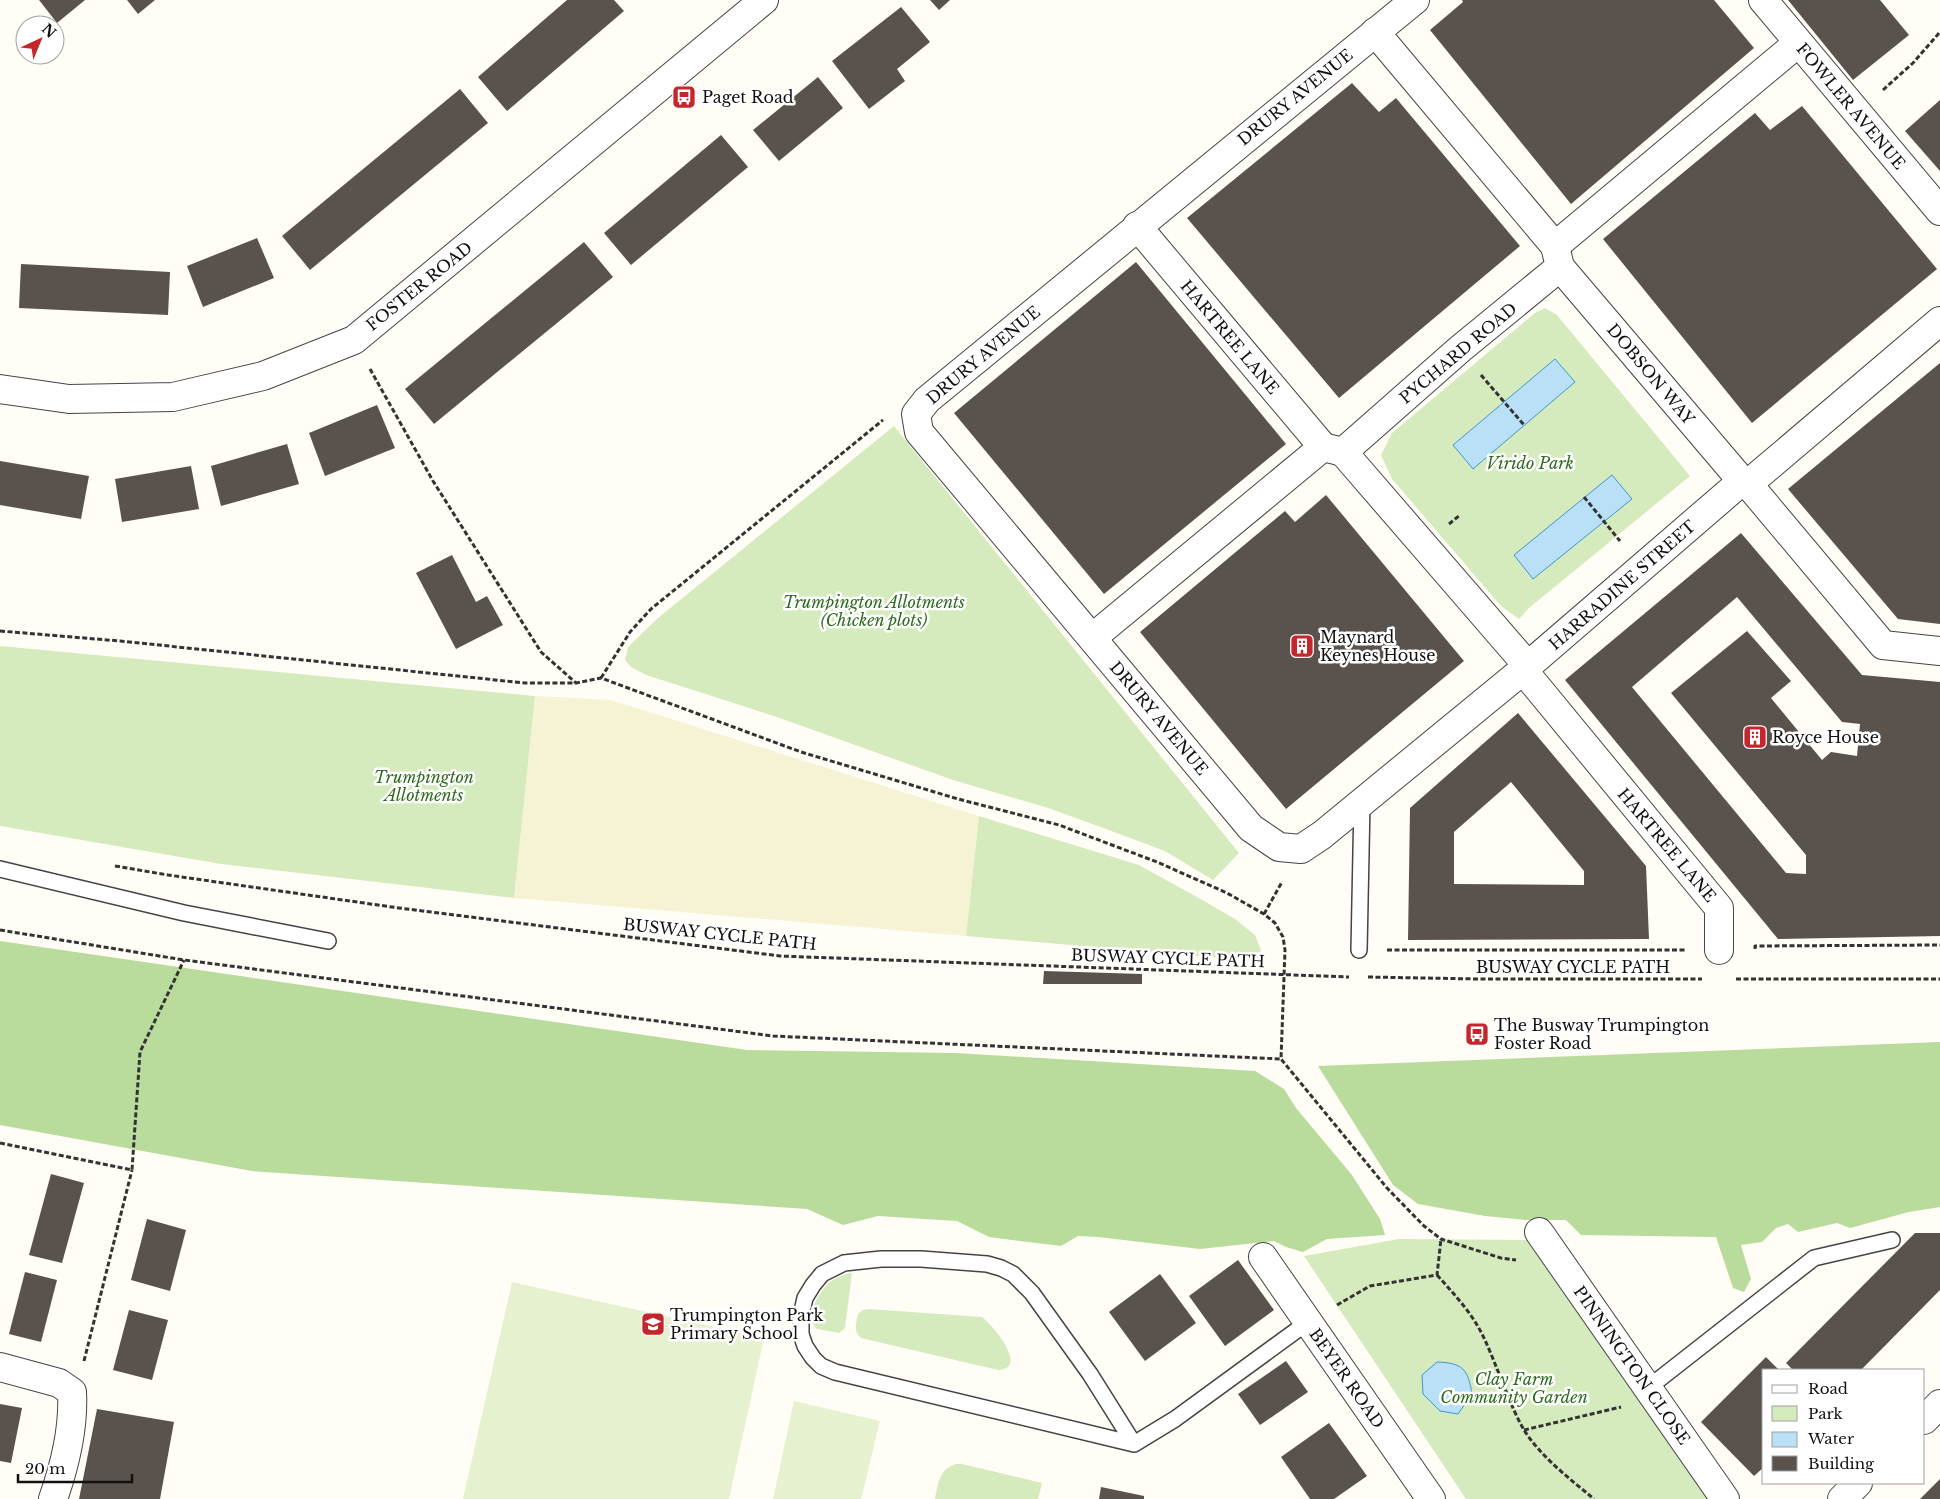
<svg xmlns="http://www.w3.org/2000/svg" width="1940" height="1499" viewBox="0 0 1940 1499" font-family="'Libre Baskerville',serif">
	<style>
		.farmland { fill: #f6f3d4 }
		.green { fill: #d5ebbd }
		.forest { fill: #b9dc9c }
		.pitch { fill: #e6f2cf }
		.water { fill: #b9e0f7; stroke: #3f96cf }
		.building { fill: #5a524d; fill-rule: evenodd }
		.lines { fill: none; stroke-linecap: round; stroke-linejoin: round }
		.lane-casing { stroke: #444; stroke-width: 18 }
		.street-casing { stroke: #444; stroke-width: 30 }
		.path { stroke: #333; stroke-width: 3; stroke-dasharray: 5 2.5; stroke-linecap: butt }
		.lane { stroke: #fff; stroke-width: 15 }
		.street { stroke: #fff; stroke-width: 28 }
		.labels { text-anchor: middle; stroke-width: 5; stroke-linejoin: round; paint-order: stroke }
		.poi-label { font-size: 16px; fill: #111; stroke: #fff; text-anchor: start }
		.street-label { font-size: 16px; fill: #111; stroke: #fff }
		.park-label { font-size: 16px; font-style: italic; fill: #2f6b1f; stroke: #fff }
	</style>
	<rect width="100%" height="100%" fill="#fffdf5"/>
	<!-- farmland -->
	<polygon class="farmland" points="535,696 611,700 979,816 966,936 514,898"/>
	<!-- green -->
	<g class="green">
		<polygon points="1545,308 1557,315 1690,476 1529,608 1519,619 1501,606 1392,479 1381,455 1392,433 1535,313"/>
		<polygon points="894,426 1239,853 1213,880 1165,851 1095,825 1048,808 953,780 774,716 646,675 631,667 625,660 628,647 658,618"/>
		<polygon points="0,646 535,696 514,898 221,864 0,826"/>
		<polygon points="979,816 1139,865 1204,901 1235,919 1255,935 1261,950 1258,961 966,936"/>
		<polygon points="1399,1239 1538,1240 1712,1499 1466,1499 1304,1256"/>
		<path d="M852,1273l-7,55 -6,5 -22,-4 -6,-7c1,-23 16,-46 41,-49z"/>
		<path d="M869,1309l113,8c10,7 48,52 16,53l-137,-32c-8,-7 -5,-14 -3,-24l5,-4z"/>
		<path d="M956,1464h6l80,19 -4,16h-103c3,-15 4,-30 21,-35z"/>
	</g>
	<!-- forest -->
	<g class="forest">
		<polygon points="0,941 747,1050 956,1053 1255,1071 1284,1089 1296,1108 1352,1175 1380,1219 1385,1235 1327,1239 1303,1252 1286,1247 1274,1241 1200,1249 1098,1237 1078,1236 1061,1246 989,1237 957,1221 878,1216 843,1225 807,1209 252,1171 0,1125"/>
		<polygon points="1940,1042 1940,1207 1909,1212 1850,1228 1837,1223 1798,1232 1788,1224 1776,1228 1762,1242 1741,1245 1751,1279 1744,1292 1733,1288 1716,1237 1581,1235 1566,1220 1526,1220 1485,1216 1418,1204 1393,1185 1318,1066"/>
	</g>
	<!-- pitch -->
	<g class="pitch">
		<polygon points="512,1282 764,1338 729,1499 463,1499"/>
		<polygon points="794,1401 880,1421 861,1499 773,1499"/>
	</g>
	<!-- water -->
	<g class="water">
		<polygon points="1555,359 1575,382 1473,469 1453,445"/>
		<polygon points="1612,475 1632,499 1533,579 1514,555"/>
		<path d="M1437,1362c26,1 31,7 35,32l-14,20 -18,-3 -17,-17 -1,-19z"/>
	</g>
	<!-- building -->
	<g class="building">
		<polygon points="39,0 85,0 57,23"/>
		<polygon points="127,0 155,0 138,14"/>
		<polygon points="567,0 614,0 624,11 507,111 478,77"/>
		<polygon points="930,0 950,0 939,10"/>
		<polygon points="1462,0 1714,0 1754,48 1571,204 1430,30 1463,2"/>
		<polygon points="1788,0 1880,0 1909,35 1853,80"/>
		<polygon points="901,7 930,42 897,69 905,81 869,109 832,61"/>
		<polygon points="818,77 843,108 779,161 753,130"/>
		<polygon points="1352,83 1379,112 1396,98 1520,246 1339,398 1187,218"/>
		<polygon points="460,89 488,123 310,270 282,236"/>
		<polygon points="1940,100 1940,171 1905,131"/>
		<polygon points="1802,106 1937,269 1752,423 1603,239 1755,113 1770,130"/>
		<polygon points="721,135 748,167 631,265 604,233"/>
		<polygon points="257,238 274,278 203,307 187,266"/>
		<polygon points="584,242 613,277 434,424 405,389"/>
		<polygon points="1136,262 1286,444 1104,594 954,413"/>
		<polygon points="21,264 170,272 168,315 19,308"/>
		<polygon points="1940,363 1940,624 1898,619 1788,489"/>
		<polygon points="377,405 395,448 325,476 309,433"/>
		<polygon points="287,444 299,484 221,506 211,466"/>
		<polygon points="0,461 89,476 81,519 0,505"/>
		<polygon points="191,466 199,509 122,522 115,479"/>
		<polygon points="1326,495 1464,661 1286,809 1140,632 1285,511 1295,522"/>
		<path d="M1741,533l121,142 78,7v254l-162,3 -213,-259zM1737,597l105,125 18,2 -3,32 -26,-4 -9,8 -51,-62 20,-17 -44,-50 -76,62 135,162v19l-20,-1 -154,-186z"/>
		<polygon points="452,555 476,602 487,596 503,625 456,649 416,573"/>
		<path d="M1518,713l128,153 3,73 -241,1 2,-132zM1511,782l73,89v14l-130,-1v-52z"/>
		<polygon points="1044,971 1142,974 1142,984 1043,984"/>
		<polygon points="51,1174 84,1183 62,1263 29,1255"/>
		<polygon points="147,1219 186,1230 170,1291 131,1280"/>
		<polygon points="1915,1233 1940,1233 1940,1290 1861,1370 1793,1370 1786,1363"/>
		<polygon points="1238,1260 1274,1310 1225,1346 1189,1296"/>
		<polygon points="25,1272 57,1280 41,1342 9,1334"/>
		<polygon points="1160,1274 1196,1323 1145,1361 1109,1312"/>
		<polygon points="129,1310 168,1320 152,1380 113,1370"/>
		<polygon points="1766,1357 1779,1370 1764,1370 1764,1467 1754,1476 1701,1422"/>
		<polygon points="1286,1361 1308,1392 1260,1425 1238,1394"/>
		<polygon points="0,1404 22,1408 11,1463 0,1461"/>
		<polygon points="97,1409 174,1422 160,1499 79,1499"/>
		<polygon points="1329,1423 1367,1476 1334,1499 1310,1499 1281,1457"/>
		<polygon points="1940,1479 1940,1499 1920,1499"/>
		<polygon points="1101,1487 1144,1496 1144,1499 1099,1499"/>
	</g>
	<g class="lines">
		<!-- lane casing -->
		<g class="lane-casing">
			<g id="lane">
				<polyline points="0,869 184,913 328,941"/>
				<polyline points="1359,950 1362,803"/>
				<polyline points="1648,1388 1814,1258 1892,1240"/>
				<polyline points="1134,1444 1090,1374 1032,1293 1013,1274 1001,1268 987,1264 921,1259 881,1259 844,1263 822,1274 813,1285 805,1298 801,1316 801,1334 805,1346 813,1358 821,1366 835,1372 1134,1444 1175,1419 1308,1322"/>
			</g>
		</g>
		<!-- street casing -->
		<g class="street-casing">
			<g id="street">
				<polyline points="1415,0 927,400 916,414 919,432 1251,828 1279,847 1301,849 1322,835 1523,670 1742,481 1748,484 1940,321"/>
				<polyline points="1763,0 1940,211"/>
				<polyline points="1137,226 1323,447"/>
				<polyline points="1555,246 1798,43"/>
				<polyline points="1560,267 1742,481"/>
				<polyline points="0,389 69,399 173,397 263,376 354,340 764,0"/>
				<polyline points="1343,452 1528,666"/>
				<polyline points="1748,484 1883,645 1940,651"/>
				<polyline points="1092,638 1323,447 1343,452 1460,349 1560,267 1555,246 1375,32"/>
				<polyline points="1523,670 1719,908 1719,950"/>
				<polyline points="1539,1232 1725,1499"/>
				<polyline points="1263,1257 1431,1499"/>
				<path d="M0,1367l59,16 13,9c2,36 -7,73 -19,107"/>
				<polyline points="1924,1420 1940,1404"/>
				<polyline points="1842,1499 1858,1483"/>
			</g>
		</g>
		<!-- path -->
		<g class="path">
			<polyline points="1883,90 1913,63 1940,32"/>
			<polyline points="370,369 433,481 541,652 576,683"/>
			<polyline points="1481,375 1524,425"/>
			<polyline points="1584,497 1620,541"/>
			<polyline points="1449,524 1460,515"/>
			<polyline points="0,631 120,641 525,683 576,683 601,678 801,752 958,799 1059,825 1157,862 1227,893 1264,914 1275,923 1283,937 1285,950 1281,1059 1387,1188 1424,1226 1441,1239 1501,1258 1516,1260"/>
			<polyline points="601,678 630,632 651,609 883,420"/>
			<polyline points="115,866 168,875 399,908 780,956 1349,977"/>
			<polyline points="1264,914 1282,882"/>
			<polyline points="0,930 184,960 773,1036 1281,1059"/>
			<polyline points="1755,949 1755,946 1940,945"/>
			<polyline points="1387,950 1686,950"/>
			<polyline points="1368,977 1478,979 1702,979"/>
			<polyline points="1736,979 1940,979"/>
			<polyline points="0,1143 132,1170 140,1052 184,960"/>
			<path d="M1437,1275c17,19 35,38 46,61 14,29 25,66 41,94 17,27 46,49 70,69"/>
			<polyline points="1337,1305 1370,1286 1437,1275 1441,1239"/>
			<polyline points="84,1361 132,1170"/>
			<polyline points="1524,1430 1621,1407"/>
		</g>
		<!-- lane -->
		<use href="#lane" class="lane"/>
		<!-- street -->
		<use href="#street" class="street"/>
	</g>
	<!-- icons -->
	<defs>
		<g id="bus-square" transform="scale(1.25)"><rect x="-9" y="-9" width="18" height="18" rx="4" fill="#c4262e" stroke="#fff"/><path d="M-5-6H5V4H4V6H2V4H-2V6H-4V4H-5ZM-3.5-4V0h7V-4ZM-3.5 1.2v1.5H-2V1.2ZM2 1.2v1.5H3.5V1.2Z" fill="#fff"/></g>
		<g id="building-square" transform="scale(1.25)"><rect x="-9" y="-9" width="18" height="18" rx="4" fill="#c4262e" stroke="#fff"/><path d="M-4-6H4V6H1V3H-1V6H-4ZM-2.5-4.3h1.7v1.8h-1.7ZM.8-4.3h1.7v1.8H.8ZM-2.5-1h1.7V.8h-1.7ZM.8-1h1.7V.8H.8Z" fill="#fff"/></g>
		<g id="school-square" transform="scale(1.25)"><rect x="-9" y="-9" width="18" height="18" rx="4" fill="#c4262e" stroke="#fff"/><path d="M0-5L7-2L0 1L-7-2ZM-4 1L0 2.5L4 1V4Q0 6-4 4Z" fill="#fff"/></g>
	</defs>
	<g fill-rule="evenodd">
		<use href="#bus-square" x="684" y="97"/>
		<use href="#building-square" x="1302" y="646"/>
		<use href="#building-square" x="1755" y="737"/>
		<use href="#bus-square" x="1477" y="1034"/>
		<use href="#school-square" x="653" y="1324"/>
	</g>
	<g class="labels">
		<!-- poi labels -->
		<g class="poi-label">
			<text x="702" y="103">Paget Road</text>
			<text x="1320" y="643">Maynard<tspan x="1320" dy="18">Keynes House</tspan></text>
			<text x="1772" y="743">Royce House</text>
			<text x="1494" y="1031">The Busway Trumpington<tspan x="1494" dy="18">Foster Road</tspan></text>
			<text x="670" y="1321">Trumpington Park<tspan x="670" dy="18">Primary School</tspan></text>
		</g>
		<!-- street labels -->
		<g class="street-label">
			<text transform="translate(1295 97) rotate(-39)" y="6">DRURY AVENUE</text>
			<text transform="translate(1851 106) rotate(50)" y="6">FOWLER AVENUE</text>
			<text transform="translate(419 286) rotate(-39)" y="6">FOSTER ROAD</text>
			<text transform="translate(1230 337) rotate(50)" y="6">HARTREE LANE</text>
			<text transform="translate(1458 353) rotate(-40)" y="6">PYCHARD ROAD</text>
			<text transform="translate(983 355) rotate(-40)" y="6">DRURY AVENUE</text>
			<text transform="translate(1651 374) rotate(50)" y="6">DOBSON WAY</text>
			<text transform="translate(1622 585) rotate(-41)" y="6">HARRADINE STREET</text>
			<text transform="translate(1159 718) rotate(50)" y="6">DRURY AVENUE</text>
			<text transform="translate(1667 845) rotate(50)" y="6">HARTREE LANE</text>
			<text transform="translate(720 934) rotate(6)" y="6">BUSWAY CYCLE PATH</text>
			<text transform="translate(1168 958) rotate(2)" y="6">BUSWAY CYCLE PATH</text>
			<text x="1573" y="973">BUSWAY CYCLE PATH</text>
			<text transform="translate(1632 1365) rotate(55)" y="6">PINNINGTON CLOSE</text>
			<text transform="translate(1347 1378) rotate(55)" y="6">BEYER ROAD</text>
		</g>
		<!-- park labels -->
		<g class="park-label">
			<text x="1530" y="469">Virido Park</text>
			<text x="874" y="608">Trumpington Allotments<tspan x="874" dy="18">(Chicken plots)</tspan></text>
			<text x="424" y="783">Trumpington<tspan x="424" dy="18">Allotments</tspan></text>
			<text x="1514" y="1385">Clay Farm<tspan x="1514" dy="18">Community Garden</tspan></text>
		</g>
	</g>
	<!-- legend -->
	<rect x="1762" y="1369" width="162" height="115" fill="#ffffff" stroke="#a0a0a0"/>
	<rect x="1772" y="1385" width="25" height="8" fill="#ffffff" stroke="#a0a0a0"/>
	<text x="1808" y="1394" font-size="15" fill="#111111">Road</text>
	<rect x="1772" y="1406" width="25" height="15" fill="#d5ebbd" stroke="#a0a0a0"/>
	<text x="1808" y="1419" font-size="15" fill="#111111">Park</text>
	<rect x="1772" y="1432" width="25" height="15" fill="#b9e0f7" stroke="#a0a0a0"/>
	<text x="1808" y="1444" font-size="15" fill="#111111">Water</text>
	<rect x="1772" y="1456" width="25" height="15" fill="#5a524d" stroke="#a0a0a0"/>
	<text x="1808" y="1469" font-size="15" fill="#111111">Building</text>
	<!-- north arrow -->
	<g transform="translate(40 40) rotate(44)"><circle r="24" fill="#ffffff" stroke="#a0a0a0"/>
	<path d="M0-4L9 19L0 12L-9 19Z" fill="#c4262e"/>
	<text y="-8" font-size="14" font-weight="bold" text-anchor="middle" fill="#111111">N</text>
	</g>
	<!-- scale -->
	<path d="M18 1474v8h114v-8" fill="none" stroke="#111111" stroke-width="2.5"/>
	<text x="25" y="1474" font-size="15" fill="#111111" stroke="#ffffff" stroke-width="4" paint-order="stroke">20 m</text>
</svg>
